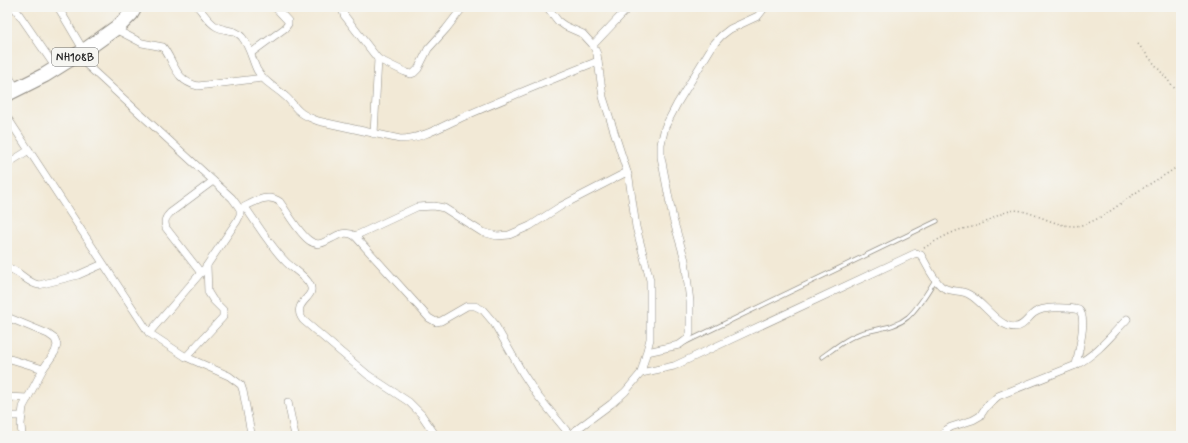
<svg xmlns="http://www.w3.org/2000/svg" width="1188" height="443" viewBox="0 0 1188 443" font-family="Mynerve,sans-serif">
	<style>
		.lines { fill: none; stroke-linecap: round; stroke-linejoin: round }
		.lane-casing { stroke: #8e8a80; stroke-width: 5 }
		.street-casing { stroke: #8e8a80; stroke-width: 8 }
		.highway-casing { stroke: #8e8a80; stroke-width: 16 }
		.path { stroke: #8e8a80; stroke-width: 1.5; stroke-dasharray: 1 3; stroke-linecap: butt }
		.lane { stroke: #fff; stroke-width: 3.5 }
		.street { stroke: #fff; stroke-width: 7 }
		.highway { stroke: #fff; stroke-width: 14 }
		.labels { text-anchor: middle; stroke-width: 3; stroke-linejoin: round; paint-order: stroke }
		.shield { fill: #f6f6f2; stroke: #686867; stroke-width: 1 }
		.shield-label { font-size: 11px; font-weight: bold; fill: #2b2b2b }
	</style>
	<rect width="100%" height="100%" fill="#f6f6f2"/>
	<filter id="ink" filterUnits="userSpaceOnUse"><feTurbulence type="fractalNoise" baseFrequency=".025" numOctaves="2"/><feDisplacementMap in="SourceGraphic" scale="8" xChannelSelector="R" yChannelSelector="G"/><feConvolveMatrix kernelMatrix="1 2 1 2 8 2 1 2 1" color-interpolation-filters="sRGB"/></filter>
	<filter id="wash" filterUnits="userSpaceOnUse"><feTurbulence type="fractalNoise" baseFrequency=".012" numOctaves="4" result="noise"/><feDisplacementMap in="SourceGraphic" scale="16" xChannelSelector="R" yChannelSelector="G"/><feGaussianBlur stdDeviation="0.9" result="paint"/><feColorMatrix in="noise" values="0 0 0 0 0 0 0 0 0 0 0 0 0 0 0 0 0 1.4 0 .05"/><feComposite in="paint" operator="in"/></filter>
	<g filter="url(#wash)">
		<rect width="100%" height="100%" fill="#f2e9d6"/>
	</g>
	<g filter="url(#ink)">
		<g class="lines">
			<!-- lane casing -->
			<g class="lane-casing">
				<g id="lane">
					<polyline points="686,342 937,221"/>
					<path d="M822,357c13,-9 27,-21 43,-25 15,-4 30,-4 43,-15 11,-10 19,-24 27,-37"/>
				</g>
			</g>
			<!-- street casing -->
			<g class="street-casing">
				<g id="street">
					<polyline points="14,7 56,68"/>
					<polyline points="58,7 84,51"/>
					<path d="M198,7c6,7 11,16 19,20 8,4 19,2 25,10 8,10 10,23 15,33 7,13 20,18 29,27 5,4 8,10 13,14 5,5 12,7 19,10l82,18c23,0 44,-14 65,-23 44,-19 88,-37 133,-55"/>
					<polyline points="342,7 344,15 378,59 374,134"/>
					<polyline points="547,7 558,21 565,26 583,34 593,45 597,54 603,97 629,178 636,227 650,280 650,339 641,373 625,392 611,404 568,436"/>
					<path d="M115,29l27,14 21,4c12,16 12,34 35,39l65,-8"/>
					<polyline points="593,45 629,7"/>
					<polyline points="251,53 285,28 288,24 288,21 275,7"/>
					<polyline points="378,59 405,72 411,74 414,73 418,69 428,49 446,29 463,7"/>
					<polyline points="7,74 17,89"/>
					<polyline points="7,117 149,333 205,268 237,221 240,215 240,209 232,198 77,56"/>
					<polyline points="7,164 29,150"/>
					<path d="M245,207c13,18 25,39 41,55 7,7 20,14 24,23 7,13 -20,17 -7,35l65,55 41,27 12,12 15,22"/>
					<path d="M240,209c13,-6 27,-17 40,-7 7,10 20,33 30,39 15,11 27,-16 45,-5l74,82 7,4 5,-1 26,-15h8l8,4 11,13 28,49 15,23 33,40"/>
					<polyline points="355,236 417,207 434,206 444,208 482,232 497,236 509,235 530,226 561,206 627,172"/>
					<path d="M7,268c13,2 19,15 32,17l39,-10 25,-11"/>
					<path d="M201,273l-35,-45c-2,-7 -1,-10 4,-15l43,-32"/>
					<polyline points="7,317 48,334 55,339 57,345 55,352 43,369 23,407 21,424 22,436"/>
					<polyline points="149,333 186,357 229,376 241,385 243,391 251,433 253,436"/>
					<polyline points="647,352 679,345 686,340 690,334 690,302 685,260 673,219 661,157 661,144 665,127 677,104 713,45 721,36 730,29 758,16 765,7"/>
					<polyline points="186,357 223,317 223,310 213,300 208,292 207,266"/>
					<polyline points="7,358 43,369"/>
					<path d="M641,373l33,-7 15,-7 227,-106 5,2c6,10 11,23 20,31 8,7 21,3 29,9 14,8 28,32 45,32 9,0 12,-9 19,-14 9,-7 34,-6 45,-3 9,8 -1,43 -3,55"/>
					<polyline points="7,397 28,398"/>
					<polyline points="288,402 295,436"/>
					<polyline points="7,416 22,416"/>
					<path d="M943,436l3,-6 5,-3 22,-7 7,-4 6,-9 12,-11 78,-31c22,-12 34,-28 51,-46"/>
				</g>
			</g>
			<!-- highway casing -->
			<g class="highway-casing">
				<polyline id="highway" points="7,94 45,75 88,48 120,25 131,14 135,7"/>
			</g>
			<!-- path -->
			<g class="path">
				<polyline points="1138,44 1181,96"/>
				<path d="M924,248c10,-6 20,-12 32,-17 7,-3 16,-3 23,-6 14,-5 27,-18 43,-14 17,4 34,15 52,15 23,-1 47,-24 66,-36 14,-9 28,-16 41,-26"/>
			</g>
			<!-- lane -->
			<use href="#lane" class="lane"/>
			<!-- street -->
			<use href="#street" class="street"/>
			<!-- highway -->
			<use href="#highway" class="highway"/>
		</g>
	</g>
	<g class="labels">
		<!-- shield labels -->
		<rect class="shield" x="52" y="48" width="46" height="18" rx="3"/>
		<g class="shield-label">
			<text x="75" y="61">NH108B</text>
		</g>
	</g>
	<!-- margin -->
	<rect width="1188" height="443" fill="none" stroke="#f6f6f2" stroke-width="24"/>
</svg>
